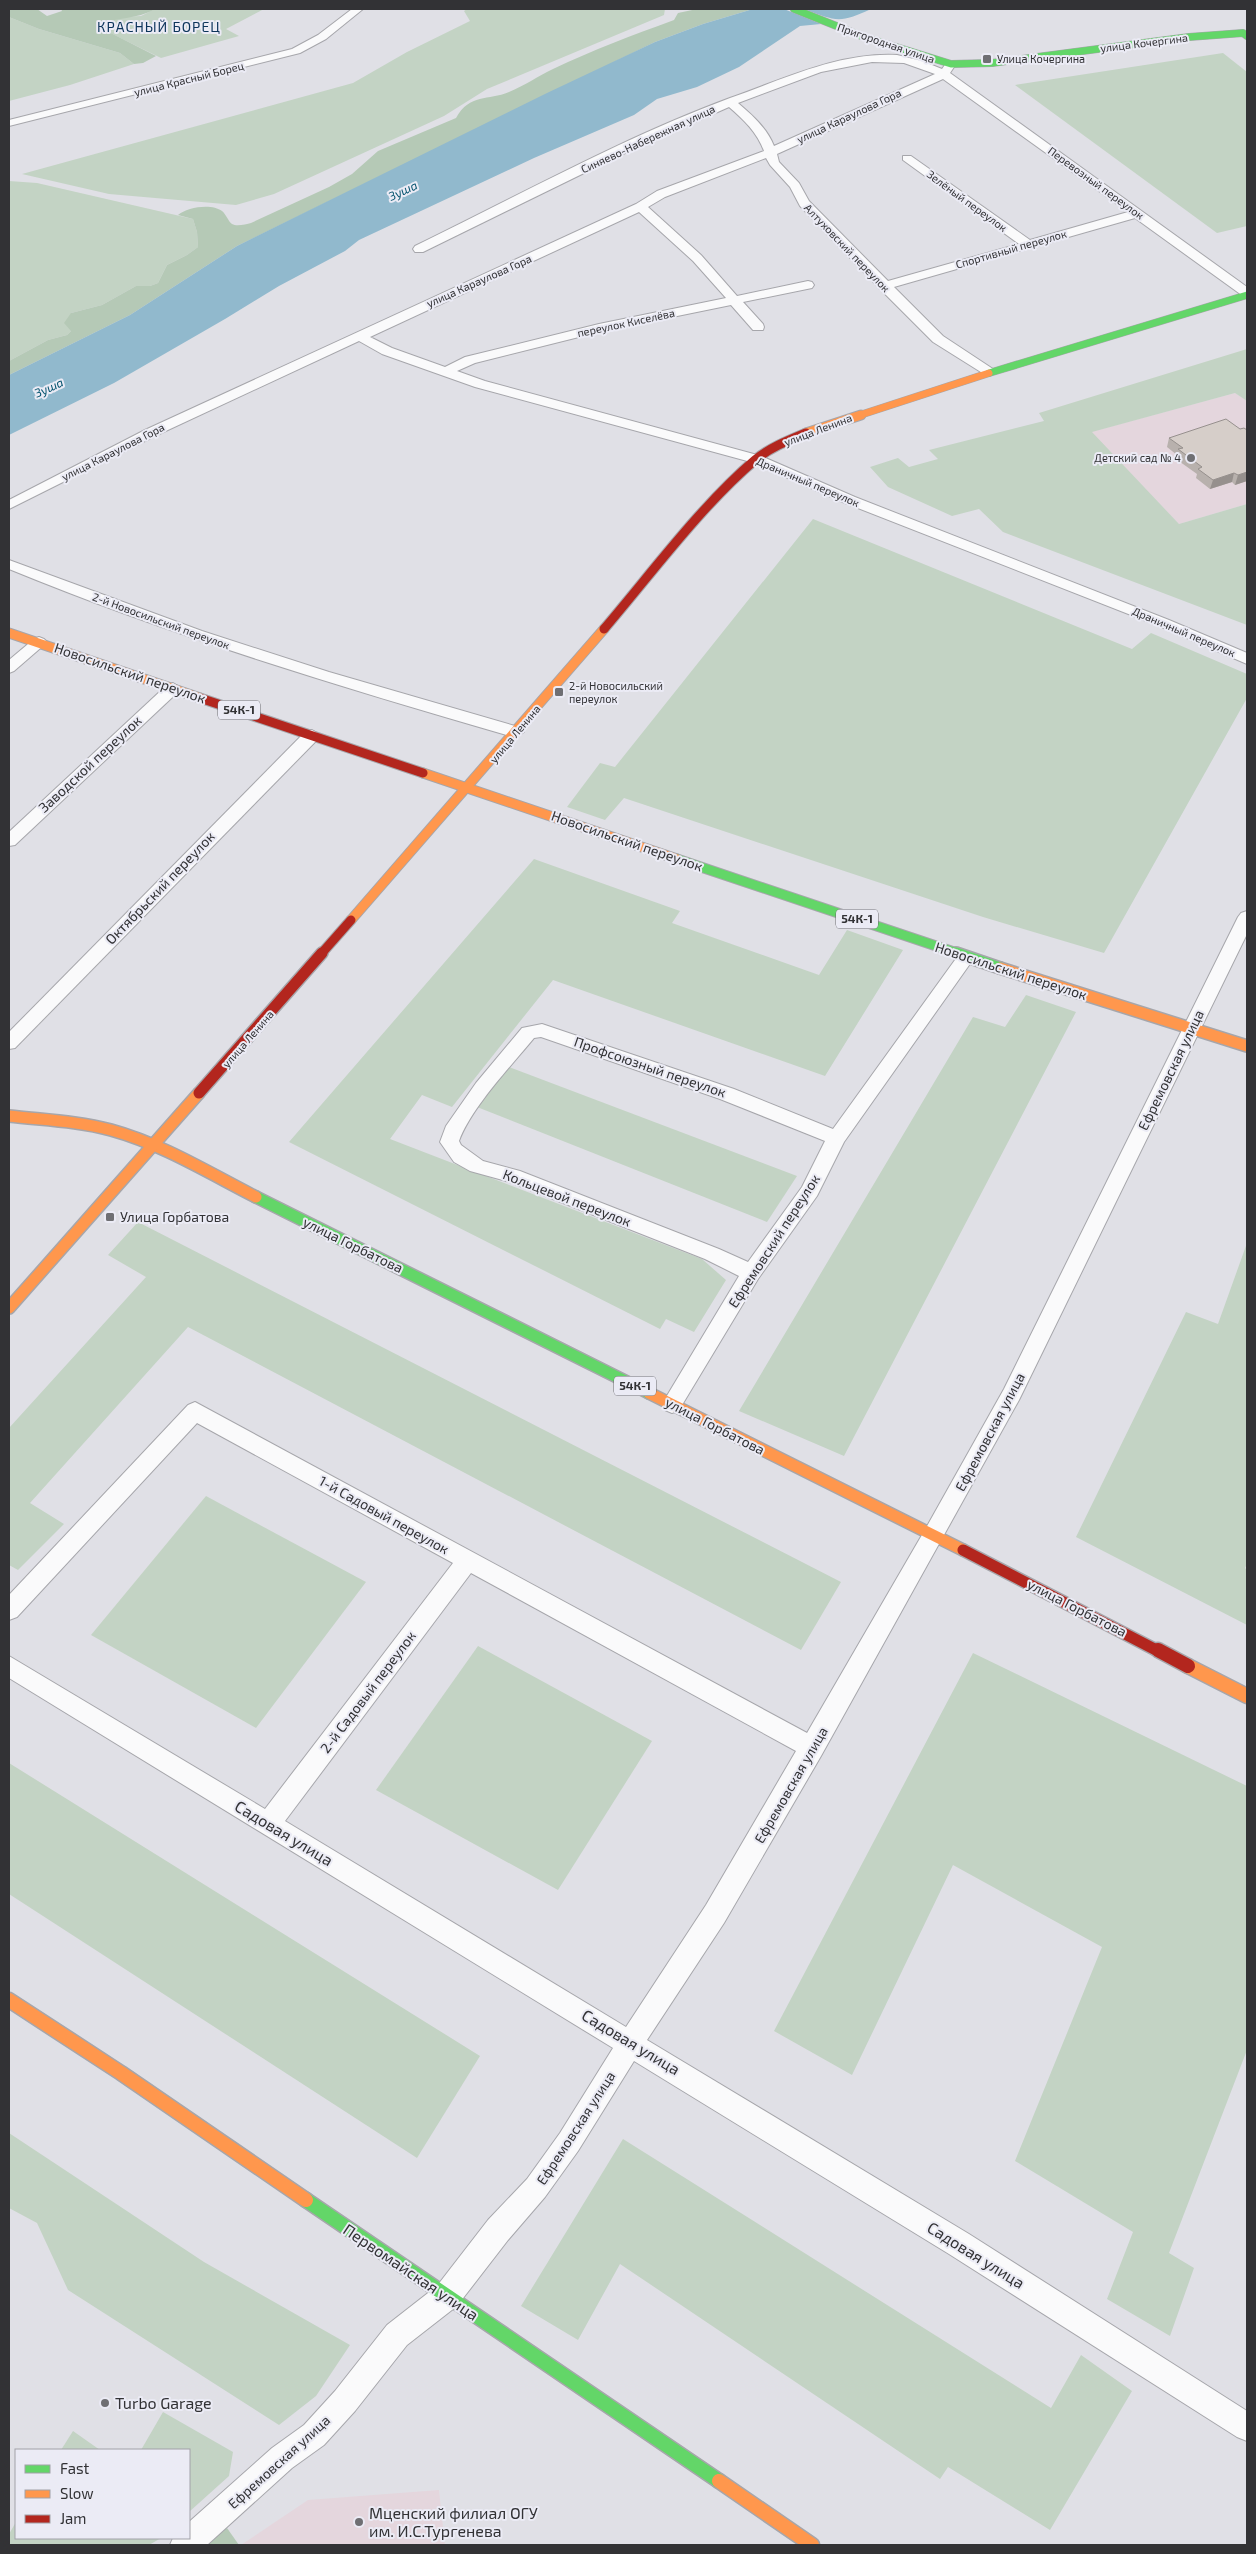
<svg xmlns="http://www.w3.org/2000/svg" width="1256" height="2554" viewBox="0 0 1256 2554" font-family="'Exo 2',sans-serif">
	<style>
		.education { fill: #e4d6dd }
		.green { fill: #c3d3c4 }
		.forest { fill: #b5c9b6 }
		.water { fill: #91b9cd }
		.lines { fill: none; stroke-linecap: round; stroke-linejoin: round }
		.street-casing { stroke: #a6a6ab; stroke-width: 2 }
		.fast-far3-casing { stroke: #a6a6ab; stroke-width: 8 }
		.fast-far2-casing { stroke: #a6a6ab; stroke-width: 11 }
		.fast-far1-casing { stroke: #a6a6ab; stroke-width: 14 }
		.fast-casing { stroke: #a6a6ab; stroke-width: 17 }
		.slow-far3-casing { stroke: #a6a6ab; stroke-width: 8 }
		.slow-far2-casing { stroke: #a6a6ab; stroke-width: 11 }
		.slow-far1-casing { stroke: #a6a6ab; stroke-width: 14 }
		.slow-casing { stroke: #a6a6ab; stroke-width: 17 }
		.jam-far2-casing { stroke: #a6a6ab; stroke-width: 11 }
		.jam-far1-casing { stroke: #a6a6ab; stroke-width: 14 }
		.jam-casing { stroke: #a6a6ab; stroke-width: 17 }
		.street { fill: #fafafb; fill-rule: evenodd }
		.fast-far3 { stroke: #63d668; stroke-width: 7 }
		.fast-far2 { stroke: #63d668; stroke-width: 9 }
		.fast-far1 { stroke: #63d668; stroke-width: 11 }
		.fast { stroke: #63d668; stroke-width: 14 }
		.slow-far3 { stroke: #ff974d; stroke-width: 7 }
		.slow-far2 { stroke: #ff974d; stroke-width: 9 }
		.slow-far1 { stroke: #ff974d; stroke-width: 11 }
		.slow { stroke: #ff974d; stroke-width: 14 }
		.jam-far2 { stroke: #b3261e; stroke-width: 9 }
		.jam-far1 { stroke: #b3261e; stroke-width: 11 }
		.jam { stroke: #b3261e; stroke-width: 14 }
		.wall { fill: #b8b1ad }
		.shaded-wall { fill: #96908d }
		.building { fill: #d6cec9; stroke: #96908d }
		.poi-dot { fill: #6f6f73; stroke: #ebebf5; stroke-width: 2 }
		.labels { text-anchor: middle; stroke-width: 4; stroke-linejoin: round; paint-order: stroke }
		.far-street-label { font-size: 11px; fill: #323235; stroke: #ebebf5 }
		.far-poi-label { font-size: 11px; fill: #323235; stroke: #ebebf5; text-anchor: start }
		.far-water-label { font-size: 12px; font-style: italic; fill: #00516c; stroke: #ebebf5 }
		.shield { fill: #ebebf5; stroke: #6a6a6f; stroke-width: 1 }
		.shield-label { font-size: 12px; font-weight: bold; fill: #323235 }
		.far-quarter-label { font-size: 14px; letter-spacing: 1px; fill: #0c345a; stroke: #ebebf5 }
		.street-label { font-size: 14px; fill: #323235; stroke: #ebebf5 }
		.poi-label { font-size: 14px; fill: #323235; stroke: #ebebf5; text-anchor: start }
		.near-street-label { font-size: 16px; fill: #323235; stroke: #ebebf5 }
		.near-poi-label { font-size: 16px; fill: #323235; stroke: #ebebf5; text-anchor: start }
	</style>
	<rect width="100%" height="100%" fill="#e0e0e6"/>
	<!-- education -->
	<g class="education">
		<polygon points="1235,393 1247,401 1247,504 1179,524 1091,432"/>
		<polygon points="439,2490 445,2545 241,2545 308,2500"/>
	</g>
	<!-- green -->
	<g class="green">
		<polygon points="155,9 264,9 226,29 239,36 161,58 96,26 119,17 141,16"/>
		<polygon points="467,9 665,9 664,15 487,89 444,116 274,194 236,205 109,194 22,174 353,83 407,52 470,21 464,11"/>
		<polygon points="9,17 39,29 120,53 134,64 70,85 9,101"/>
		<polygon points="1223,53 1247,72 1247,226 1217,233 1015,85"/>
		<polygon points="9,181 37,183 193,219 197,232 198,247 187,255 167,265 158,283 150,286 136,286 102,305 71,313 71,331 67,335 48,340 9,361"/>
		<polygon points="1247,349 1247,401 1235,393 1092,432 1179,524 1247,504 1247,625 1003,532 979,509 952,516 888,487 870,467 898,458 909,467 938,459 929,450 1044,421 1039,413"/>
		<polygon points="813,519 1132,649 1151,633 1247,674 1247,698 1104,953 983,917 624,798 605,820 567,807 600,763 615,767"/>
		<polygon points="534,859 680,911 672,923 819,975 847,930 903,950 825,1076 553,980 452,1107 422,1095 390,1139 702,1259 726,1280 694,1332 666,1319 660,1329 289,1142"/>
		<polygon points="1026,995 1076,1012 844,1456 739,1411 973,1017 1005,1027"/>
		<polygon points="509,1067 797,1176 767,1222 477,1107"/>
		<polygon points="138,1222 841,1582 801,1650 188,1327 30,1503 64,1524 18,1570 9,1565 9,1428 146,1277 108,1255"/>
		<polygon points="1247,1243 1247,1564 1245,1568 1247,1570 1247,1625 1076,1537 1186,1312 1218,1324"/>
		<polygon points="206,1496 366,1582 256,1728 91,1635"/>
		<polygon points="478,1646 652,1741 558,1890 376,1790"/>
		<polygon points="973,1653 1247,1786 1247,2050 1169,2253 1194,2268 1170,2336 1107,2299 1133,2232 1015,2161 1102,1947 953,1865 852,2075 774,2031"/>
		<polygon points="9,1763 480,2056 417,2158 9,1894"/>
		<polygon points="9,2133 204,2262 350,2345 316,2396 279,2425 68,2290 37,2223 9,2208"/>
		<polygon points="623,2139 1051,2408 1081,2355 1132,2391 1050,2530 948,2467 940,2479 620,2264 578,2340 521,2306"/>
		<polygon points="163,2412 233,2452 229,2476 189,2512 189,2450 141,2450"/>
		<polygon points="73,2431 100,2450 61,2450"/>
		<polygon points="16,2522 16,2538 161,2538 149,2545 9,2545 9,2534"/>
	</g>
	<!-- forest -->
	<g class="forest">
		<path d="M9,9h28l10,7 15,-5 -1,-2h94c-19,11 -37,7 -58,17l59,30 -13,7 -9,1 -14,-11 -81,-24 -30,-12z"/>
		<path d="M697,9h56l-50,15 -48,18 -418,204 -107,69 -121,60v-14l39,-21 19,-5 4,-4 -7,-8 7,-10 31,-8 34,-19h14l8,-3 9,-18 20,-10 11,-8 -1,-15 -4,-13 -15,-4c9,-8 34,-12 44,-4 4,3 6,10 10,13 5,3 14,0 19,-1l78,-36 23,-13 26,-23 78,-33c14,-25 32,-17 53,-26 15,-6 29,-16 44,-23 40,-19 80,-34 121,-49l4,-7z"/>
		<polygon points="227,2528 239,2545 198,2545 209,2537"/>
	</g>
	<!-- water -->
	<g class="water">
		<polygon points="753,9 784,9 821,24 800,26 739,67 697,87 657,99 634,115 534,158 359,240 345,251 279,286 225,319 114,383 9,435 9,375 130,315 237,246 547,93 655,42 703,24"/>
		<path d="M804,9h67c-32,15 -35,12 -67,0z"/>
	</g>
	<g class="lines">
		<!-- street casing -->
		<g class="street-casing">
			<g id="street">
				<polygon points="352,9 363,9 326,39 300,53 9,126 9,120 292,49 318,35"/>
				<path d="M897,55l25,6 20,8 5,-7h8l1,2 -6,9 297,214v10l-4,-1 -108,-78 -241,69 49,49 53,35 -7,4 -5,-1 -51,-32 -53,-53 -80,-83 -10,-19 -20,-22 -4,-7 -101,39 -17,10 53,48 36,41 71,-15 4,1 2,3 -2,3 -69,14 20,22 1,3 -1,3h-10l-22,-25 -132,27 -124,31 -18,8 28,10 276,75 94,41 314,123 78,33v11l-88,-38 -314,-123 -94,-41 -276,-75 -93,-33 -23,-13 -204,95 -146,73v-9l136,-70 491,-226 21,-13 107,-40c-7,-19 -20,-31 -35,-44l-102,45 -204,100h-8l-2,-3 2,-3c103,-50 207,-108 315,-148 54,-19 109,-46 167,-43zM872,62l32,1 31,11 -161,72c-7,-18 -22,-31 -36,-43l83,-31zM943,79l185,133 -98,28 -119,-84h-8v4l116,84 -131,37 -79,-80 -10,-18 -20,-21 -2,-8zM639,212l54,49 33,37 -127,26 -134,33 -20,10 -53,-19 -22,-11z"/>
				<path d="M9,560l193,71 127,41 193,56 2,4 -8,5 -6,-1c-169,-49 -338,-100 -501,-167z"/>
				<polygon points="39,637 44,639 47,642 44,645 14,671 9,673 9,660 34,639"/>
				<polygon points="173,683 181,688 179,691 15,845 9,846 9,832 167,685"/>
				<polygon points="312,730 320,735 318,739 15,1048 9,1049 9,1032 306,731"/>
				<path d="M1247,911v23l-228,466 -198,356 -97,167 -77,117 322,194 278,177v30l-10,-4 -288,-183 -315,-193 -56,90 -33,46 -37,43 -51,66 -50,39 -52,66 -31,34 -32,23 -85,77h-37l3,-7h16v-16l83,-74 32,-23 31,-34 52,-66 50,-39 51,-66 39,-41 33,-46 53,-85 -604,-370v-22l256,153 188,-246 -256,-140 -180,194 -8,3v-25l179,-190 7,-3 612,331 119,-205 78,-139 234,-472 3,-4zM471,1573l325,178 -90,154 -80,122 -341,-206z"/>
				<path d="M966,951l6,2 3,4 -3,4 -128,181 -27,54 -59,83 -79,131 -7,3 -7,-3 -3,-6 77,-128 -34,-17 -195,-77 -40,-11 -16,-9 -14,-20 6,-16 30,-43 46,-55 20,-4 192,65 99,40 127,-176zM541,1037l179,62 105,42 -23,46 -54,75 -29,-13 -199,-78 -37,-10 -22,-16 -2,-4c12,-33 52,-75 75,-103z"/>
			</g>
		</g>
		<!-- fast-far3 casing -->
		<g class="fast-far3-casing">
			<g id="fast-far3">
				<polyline points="794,9 864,37 951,64 992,63 1189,37 1243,33 1247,36"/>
				<polyline points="989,373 1247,295"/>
			</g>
		</g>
		<!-- fast-far2 casing -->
		<g class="fast-far2-casing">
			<polyline id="fast-far2" points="677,859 960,954"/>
		</g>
		<!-- fast-far1 casing -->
		<g class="fast-far1-casing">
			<g id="fast-far1">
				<polyline points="956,953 1000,968"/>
				<polyline points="256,1197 649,1393"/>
			</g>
		</g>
		<!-- fast casing -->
		<g class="fast-casing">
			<polyline id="fast" points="306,2200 719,2481"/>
		</g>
		<!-- slow-far3 casing -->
		<g class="slow-far3-casing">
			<polyline id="slow-far3" points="857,416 989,373"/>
		</g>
		<!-- slow-far2 casing -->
		<g class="slow-far2-casing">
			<g id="slow-far2">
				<polyline points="806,433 861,415"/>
				<polyline points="9,633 200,698"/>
				<polyline points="423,773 677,859"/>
				<polyline points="351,920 604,629"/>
			</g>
		</g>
		<!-- slow-far1 casing -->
		<g class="slow-far1-casing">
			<g id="slow-far1">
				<polyline points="1000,968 1247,1046"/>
				<path d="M9,1116c34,4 69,5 102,14 51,14 98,43 145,67"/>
				<polyline points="9,1308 199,1093"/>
				<polyline points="649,1393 963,1550"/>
			</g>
		</g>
		<!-- slow casing -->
		<g class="slow-casing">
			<g id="slow">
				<polyline points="1188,1666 1247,1696"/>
				<polyline points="9,2000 121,2073 306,2200"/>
				<polyline points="719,2481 812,2545"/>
			</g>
		</g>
		<!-- jam-far2 casing -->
		<g class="jam-far2-casing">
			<g id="jam-far2">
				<path d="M604,629c47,-55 97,-123 151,-169 14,-12 34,-20 51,-27"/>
				<polyline points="200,698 423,773"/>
				<polyline points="321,954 351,920"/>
			</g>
		</g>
		<!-- jam-far1 casing -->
		<g class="jam-far1-casing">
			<g id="jam-far1">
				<polyline points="199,1093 322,953"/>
				<polyline points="963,1550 1160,1652"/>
			</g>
		</g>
		<!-- jam casing -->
		<g class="jam-casing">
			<polyline id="jam" points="1158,1650 1188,1666"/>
		</g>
		<!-- street -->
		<use href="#street" class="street"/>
		<!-- fast-far3 -->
		<use href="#fast-far3" class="fast-far3"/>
		<!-- fast-far2 -->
		<use href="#fast-far2" class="fast-far2"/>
		<!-- fast-far1 -->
		<use href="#fast-far1" class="fast-far1"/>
		<!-- fast -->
		<use href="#fast" class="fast"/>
		<!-- slow-far3 -->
		<use href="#slow-far3" class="slow-far3"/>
		<!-- slow-far2 -->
		<use href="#slow-far2" class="slow-far2"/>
		<!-- slow-far1 -->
		<use href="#slow-far1" class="slow-far1"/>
		<!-- slow -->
		<use href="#slow" class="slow"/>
		<!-- jam-far2 -->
		<use href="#jam-far2" class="jam-far2"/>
		<!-- jam-far1 -->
		<use href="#jam-far1" class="jam-far1"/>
		<!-- jam -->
		<use href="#jam" class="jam"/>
	</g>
	<!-- wall -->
	<polygon class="wall" points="1240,429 1247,481 1235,485 1232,482 1210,489 1196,478 1197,474 1176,459 1177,455 1167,447 1169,438"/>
	<!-- shaded-wall -->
	<g class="shaded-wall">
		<polygon points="1247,472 1247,481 1235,485 1238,475"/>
		<polygon points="1234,473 1232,482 1210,489 1213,480"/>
	</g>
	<!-- building -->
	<polygon class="building" points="1226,419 1240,429 1244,428 1247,430 1247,472 1238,475 1234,473 1213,480 1198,469 1202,467 1178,449 1183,448 1169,438"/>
	<!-- markers -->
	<g class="poi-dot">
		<rect x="982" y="54" width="10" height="10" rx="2.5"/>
		<circle cx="1191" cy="458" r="5"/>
		<rect x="554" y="687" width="10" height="10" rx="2.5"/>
		<rect x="105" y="1212" width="10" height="10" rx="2.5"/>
		<circle cx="105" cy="2403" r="5"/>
		<circle cx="359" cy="2522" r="5"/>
	</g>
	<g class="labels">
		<!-- far-street labels -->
		<g class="far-street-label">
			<text transform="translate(886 43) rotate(19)" y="4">Пригородная улица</text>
			<text transform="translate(1144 43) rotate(-7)" y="4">улица Кочергина</text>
			<text transform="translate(189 79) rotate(-14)" y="4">улица Красный Борец</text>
			<text transform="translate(849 116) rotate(-25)" y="4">улица Караулова Гора</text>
			<text transform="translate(648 139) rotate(-25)" y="4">Синяево-Набережная улица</text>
			<text transform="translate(1096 183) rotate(36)" y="4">Перевозный переулок</text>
			<text transform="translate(967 201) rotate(36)" y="4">Зелёный переулок</text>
			<text transform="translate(847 248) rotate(46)" y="4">Алтуховский переулок</text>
			<text transform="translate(1011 249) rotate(-16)" y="4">Спортивный переулок</text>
			<text transform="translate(479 281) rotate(-24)" y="4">улица Караулова Гора</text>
			<text transform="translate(626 323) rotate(-12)" y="4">переулок Киселёва</text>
			<text transform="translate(818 430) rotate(-21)" y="4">улица Ленина</text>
			<text transform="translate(113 452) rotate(-27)" y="4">улица Караулова Гора</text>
			<text transform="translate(808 482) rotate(23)" y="4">Драничный переулок</text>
			<text transform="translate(161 621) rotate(20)" y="4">2-й Новосильский переулок</text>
			<text transform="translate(1184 632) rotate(23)" y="4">Драничный переулок</text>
			<text transform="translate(515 734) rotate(-50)" y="4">улица Ленина</text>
			<text transform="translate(248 1039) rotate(-49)" y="4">улица Ленина</text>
		</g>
		<!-- far-poi labels -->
		<g class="far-poi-label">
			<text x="997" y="63">Улица Кочергина</text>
			<text x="1181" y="462" text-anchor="end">Детский сад № 4</text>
			<text x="569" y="690">2-й Новосильский<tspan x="569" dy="13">переулок</tspan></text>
		</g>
		<!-- far-water labels -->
		<g class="far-water-label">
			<text transform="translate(403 191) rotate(-25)" y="4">Зуша</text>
			<text transform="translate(49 388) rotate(-24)" y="4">Зуша</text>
		</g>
		<!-- shield labels -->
		<g class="shield">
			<rect x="218" y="700.5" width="42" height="19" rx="4"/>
			<rect x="836" y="909.5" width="42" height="19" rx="4"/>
			<rect x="614" y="1376.5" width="42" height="19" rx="4"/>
		</g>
		<g class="shield-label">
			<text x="239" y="714">54К-1</text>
			<text x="857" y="923">54К-1</text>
			<text x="635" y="1390">54К-1</text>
		</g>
		<!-- far-quarter labels -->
		<g class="far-quarter-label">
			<text x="159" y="32">КРАСНЫЙ БОРЕЦ</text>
		</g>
		<!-- street labels -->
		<g class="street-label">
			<text transform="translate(130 673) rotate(19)" y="5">Новосильский переулок</text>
			<text transform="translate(90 764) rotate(-43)" y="5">Заводской переулок</text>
			<text transform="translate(627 841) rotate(19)" y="5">Новосильский переулок</text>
			<text transform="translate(160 888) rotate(-46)" y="5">Октябрьский переулок</text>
			<text transform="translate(1011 971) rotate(18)" y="5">Новосильский переулок</text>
			<text transform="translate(650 1067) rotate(19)" y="5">Профсоюзный переулок</text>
			<text transform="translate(1171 1070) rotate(-64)" y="5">Ефремовская улица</text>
			<text transform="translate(567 1198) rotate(21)" y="5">Кольцевой переулок</text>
			<text transform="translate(774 1241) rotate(-57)" y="5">Ефремовский переулок</text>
			<text transform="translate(353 1245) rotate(26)" y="5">улица Горбатова</text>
			<text transform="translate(715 1426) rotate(27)" y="5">улица Горбатова</text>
			<text transform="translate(990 1432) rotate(-62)" y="5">Ефремовская улица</text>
			<text transform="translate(384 1515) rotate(29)" y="5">1-й Садовый переулок</text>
			<text transform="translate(1077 1608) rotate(27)" y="5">улица Горбатова</text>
			<text transform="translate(368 1692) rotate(-53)" y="5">2-й Садовый переулок</text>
			<text transform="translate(791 1785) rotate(-60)" y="5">Ефремовская улица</text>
			<text transform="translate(576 2128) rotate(-57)" y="5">Ефремовская улица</text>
			<text transform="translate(279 2462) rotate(-42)" y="5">Ефремовская улица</text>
		</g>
		<!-- poi labels -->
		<g class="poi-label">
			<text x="120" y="1222">Улица Горбатова</text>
		</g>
		<!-- near-street labels -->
		<g class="near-street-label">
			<text transform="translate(284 1833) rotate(31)" y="6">Садовая улица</text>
			<text transform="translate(631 2042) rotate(31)" y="6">Садовая улица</text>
			<text transform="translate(976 2255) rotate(32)" y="6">Садовая улица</text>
			<text transform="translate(411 2272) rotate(34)" y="6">Первомайская улица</text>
		</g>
		<!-- near-poi labels -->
		<g class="near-poi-label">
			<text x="115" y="2409">Turbo Garage</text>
			<text x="369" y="2519">Мценский филиал ОГУ<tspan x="369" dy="18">им. И.С.Тургенева</tspan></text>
		</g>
	</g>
	<!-- border -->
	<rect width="1256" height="2554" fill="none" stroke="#323235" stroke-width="20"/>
	<!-- legend -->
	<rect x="15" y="2449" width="175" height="90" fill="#ebebf5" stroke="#a1a1a8"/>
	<rect x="25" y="2465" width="25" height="8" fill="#63d668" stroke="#a1a1a8"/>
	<text x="60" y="2474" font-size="15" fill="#323235">Fast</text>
	<rect x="25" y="2490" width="25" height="8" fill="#ff974d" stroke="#a1a1a8"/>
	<text x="60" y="2499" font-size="15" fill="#323235">Slow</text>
	<rect x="25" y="2515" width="25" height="8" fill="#b3261e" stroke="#a1a1a8"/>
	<text x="60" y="2524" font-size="15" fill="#323235">Jam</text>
</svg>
